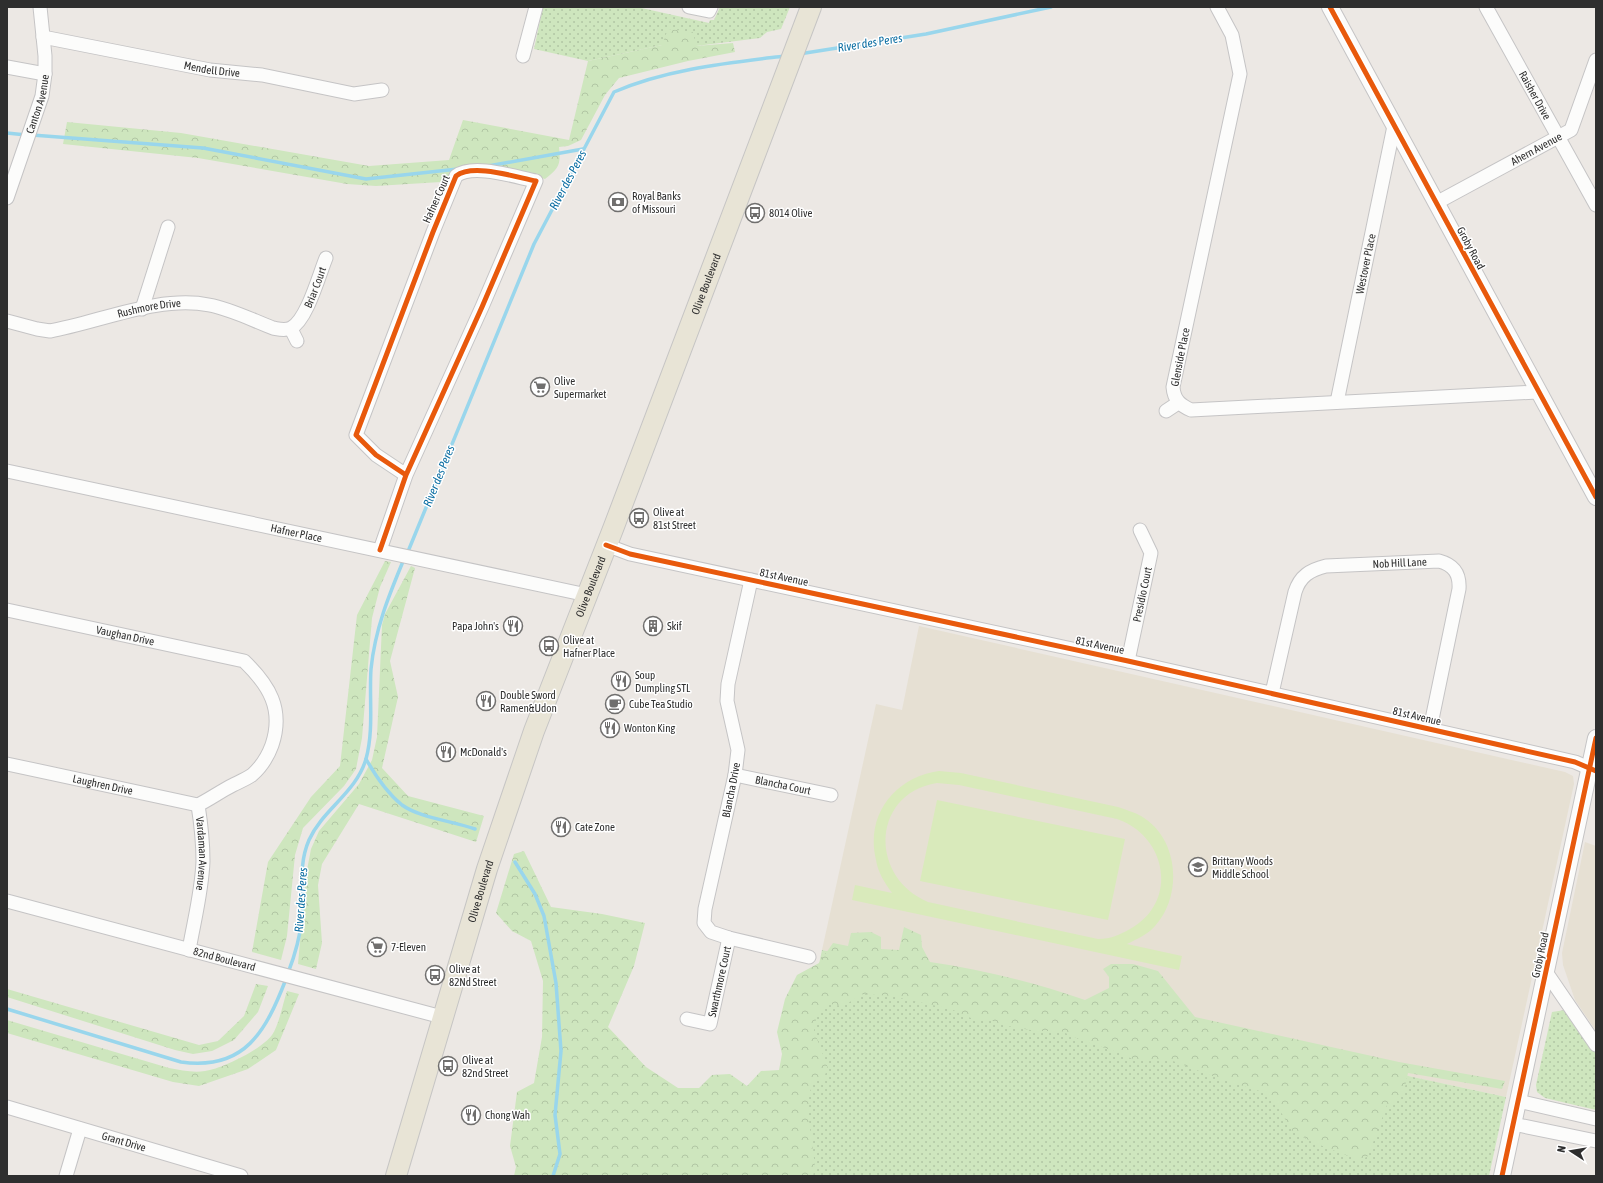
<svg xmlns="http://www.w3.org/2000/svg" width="1603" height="1183" viewBox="0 0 1603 1183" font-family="'Asap Condensed',sans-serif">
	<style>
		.education { fill: #e6e0d3 }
		.grass { fill: url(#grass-dots) }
		.forest { fill: url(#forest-crowns) }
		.pitch { fill: #d9eabb; fill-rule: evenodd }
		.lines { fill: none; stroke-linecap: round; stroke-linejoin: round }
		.stream { stroke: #99d6ec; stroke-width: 3.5 }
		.minor-casing { stroke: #c5c4c5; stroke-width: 15 }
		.tertiary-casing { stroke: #c5c4c5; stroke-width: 18 }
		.primary-casing { stroke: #c6c5c4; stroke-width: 22 }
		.minor { stroke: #fcfcfb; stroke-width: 13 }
		.tertiary { stroke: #fcfcfb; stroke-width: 16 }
		.primary { stroke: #e8e4d6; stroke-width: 20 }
		.cycleway-casing { stroke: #fff; stroke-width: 8 }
		.cycleway { stroke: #e8590c; stroke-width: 5 }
		.labels { text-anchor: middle; stroke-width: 3; stroke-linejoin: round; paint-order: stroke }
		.street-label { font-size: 11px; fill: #2e2e2e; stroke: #fff }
		.poi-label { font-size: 11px; fill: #2e2e2e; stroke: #fff; text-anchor: start }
		.water-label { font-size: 12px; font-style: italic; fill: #0d6fa3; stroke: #fff }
	</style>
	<defs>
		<pattern id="grass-dots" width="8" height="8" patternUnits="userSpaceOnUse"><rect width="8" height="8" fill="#cee6be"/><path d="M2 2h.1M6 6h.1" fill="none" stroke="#b1c6a4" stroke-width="1.8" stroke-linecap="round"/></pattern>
		<pattern id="forest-crowns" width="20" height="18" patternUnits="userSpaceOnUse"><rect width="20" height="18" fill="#cee6be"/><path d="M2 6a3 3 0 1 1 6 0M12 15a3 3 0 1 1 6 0" fill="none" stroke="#b1c6a4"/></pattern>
	</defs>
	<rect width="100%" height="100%" fill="#ece8e4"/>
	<!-- education -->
	<g class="education">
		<polygon points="919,626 1565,772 1573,776 1574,784 1506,1097 822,950 876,704 902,710"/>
		<polygon points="1585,842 1596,846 1596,1031 1575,1000 1563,965 1562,953"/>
	</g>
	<!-- grass -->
	<g class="grass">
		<polygon points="543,7 637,7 709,23 710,20 714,20 720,7 790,7 781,29 767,32 760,38 696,46 662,45 588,61 534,49"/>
		<polygon points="822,950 1506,1097 1489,1176 774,1176"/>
		<polygon points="1565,1010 1570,1014 1596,1054 1596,1110 1545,1098 1537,1092 1536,1085 1552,1012"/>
	</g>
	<!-- forest -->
	<g class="forest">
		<path d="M668,29l25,3 3,14 37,-3 2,9 -47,9 -69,17 -14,17 -24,45 -13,6 -9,1c2,18 0,21 -14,32l-40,-12 -49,5 -15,10 -65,4 -29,-2 -149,-26 -135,-14 4,-22 114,11 188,33 80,-6 14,-40 106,20 19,-79 74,-16z"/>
		<polygon points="385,561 391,562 380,587 372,618 362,738 356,769 344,786 303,828 295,855 287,936 281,960 252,952 268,862 311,797 340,766 357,615"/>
		<polygon points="411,566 415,568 390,661 398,697 382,768 408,796 484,816 476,842 359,804 322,864 318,885 322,943 316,969 298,964 306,875 311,849 319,831 359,784 372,760 377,737 382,625 385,614"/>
		<path d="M524,851l27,56 51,7 43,9 -11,43 -26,61 38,40 32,21h21l13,-13 18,-1 17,12 14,-15 18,-1 3,-16 -5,-22 8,-33 12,-24 22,-12 14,-20 15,3 3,-13 20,-1 10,5v12l18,1 5,-23 17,8 1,12 8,15c53,8 104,20 155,38l24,-12v-11l-6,-8 8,-5h22l25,7 37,46 204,45 106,19 -3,8 -94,-16 -5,23 -16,9 -19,51 -5,3h-7l-44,-17 -20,-11 -17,-29 -12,-10 -40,-12 -50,-19 -38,-1 -21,-9 -33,-11 -20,-9h-25l-34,-6 -13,-6h-16l-22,-10 -60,-13 -28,-2 -20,12 -13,-2 -13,10 -3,17 14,37 -5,11h-7l-7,14v28l6,45 -2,10h-299l2,-9 -6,-21 7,-54 17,-9 8,-46 1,-56 -12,-40 -19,-10 -16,-18 18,-59z"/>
		<polygon points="256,984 268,986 258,1012 234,1040 212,1051 193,1054 175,1050 7,997 7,989 199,1045 218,1041 244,1016"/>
		<path d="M287,991l12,3 -23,56 -28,19 -49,17 -26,-4 -166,-49v-13l162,48c12,2 24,5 36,3 17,-2 57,-22 67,-36 7,-10 11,-32 15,-44z"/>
	</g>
	<!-- pitch -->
	<g class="pitch">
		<path d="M939,771l22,2 157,34c8,3 16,5 23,9 38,22 42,79 14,110 -8,9 -18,13 -28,18l55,12 -3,14 -327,-70 3,-15 37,8c-7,-10 -14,-20 -16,-33 -11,-45 19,-83 63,-89zM937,783l22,2 158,34c50,17 62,83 13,110 -11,6 -19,10 -32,10l-170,-37c-60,-25 -56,-109 9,-119z"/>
		<polygon points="937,800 1125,839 1108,920 920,881"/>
	</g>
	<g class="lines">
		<!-- stream -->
		<g class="stream">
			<polyline points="799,54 926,34 1051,7"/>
			<polyline points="7,133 26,135"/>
			<polyline points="32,135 203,148 366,179 458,169"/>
			<polyline points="488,166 583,149"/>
			<path d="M407,554l127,-310 80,-152c53,-23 114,-29 171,-36"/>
			<path d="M366,759c9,16 21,34 36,46 18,13 51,16 73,24"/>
			<polyline points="515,862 535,894 544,916 556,983 561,1051 555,1115 560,1154 553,1176"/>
			<path d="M288,973c7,-18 12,-36 14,-55 3,-28 -5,-50 7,-78 14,-31 47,-47 57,-81 8,-29 3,-61 5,-90 4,-40 18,-74 33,-110"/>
			<path d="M7,1009l174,53c64,9 85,-31 105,-83"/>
		</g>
		<!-- minor casing -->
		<g class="minor-casing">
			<g id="minor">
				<polyline points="689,7 709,11 711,7"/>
				<path d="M1217,7l15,28 8,39 -67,313c1,13 7,18 18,23l346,-18"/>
				<path id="s1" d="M1486,7l110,198"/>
				<path id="s2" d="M43,37l167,33 52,5 92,19 28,-4"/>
				<polyline points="523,56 536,7"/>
				<polyline points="7,67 45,74"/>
				<path id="s3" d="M7,198l35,-102 3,-22v-18l-5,-49"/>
				<path id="s4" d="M1436,203l135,-73 25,-70"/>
				<polyline points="142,309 168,227"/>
				<path id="s5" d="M7,321l30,8 13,2c50,-9 109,-36 159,-26 22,4 43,15 64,23 6,1 12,3 18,0 16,-8 28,-53 35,-70"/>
				<polyline points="291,329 297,341"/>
				<path id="s6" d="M1337,402l57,-276"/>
				<polyline points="1166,411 1178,403"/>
				<path id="s7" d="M7,471l580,124"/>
				<polyline points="606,545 630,554 1128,661 1575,762 1596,771"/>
				<path d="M380,550l26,-75 76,-168 54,-126c-21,-4 -63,-18 -80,-5l-23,56 -77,203 20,20 30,20"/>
				<polyline points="751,580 728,684 727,701 738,750 735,775 705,909 704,923 711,932 729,938 809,957"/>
				<path id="s8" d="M7,610l237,51c25,24 40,48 28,84 -4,11 -11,22 -20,30 -6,4 -13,7 -19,10 -12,6 -23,14 -35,20 3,19 5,38 5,56 -1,30 -9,60 -14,89"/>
				<path id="s9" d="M1128,661l23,-108 -11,-23"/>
				<path id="s10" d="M1272,693l23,-101c5,-16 15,-22 31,-26l113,-5c15,4 21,13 20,28l-29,140"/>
				<path id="s11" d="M7,764l191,41"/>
				<path id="s12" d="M735,775l96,20"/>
				<path id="s13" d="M7,901l435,116"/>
				<polyline points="1546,972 1596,1045"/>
				<path id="s14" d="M687,1019l23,5 19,-86"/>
				<polyline points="1518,1101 1596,1119"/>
				<path id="s15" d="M7,1107l234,69"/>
				<polyline points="1513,1124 1596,1141"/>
				<polyline points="66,1176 80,1129"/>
			</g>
		</g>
		<!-- tertiary casing -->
		<g class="tertiary-casing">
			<g id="tertiary">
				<polyline points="1330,7 1596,497"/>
				<polyline points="1502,1176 1596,738"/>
			</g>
		</g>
		<!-- primary casing -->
		<g class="primary-casing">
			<g id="primary">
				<path id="s16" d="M396,1176l91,-307 47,-138 79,-202 198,-522"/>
			</g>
		</g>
		<!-- minor -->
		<use href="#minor" class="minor"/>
		<!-- tertiary -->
		<use href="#tertiary" class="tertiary"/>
		<!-- primary -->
		<use href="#primary" class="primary"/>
		<!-- cycleway casing -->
		<g class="cycleway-casing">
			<g id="cycleway">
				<polyline points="1330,7 1596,497"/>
				<polyline points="606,545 630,554 1128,661 1575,762 1596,771"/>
				<path d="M380,550l26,-75 76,-168 54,-126c-21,-4 -63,-18 -80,-5l-23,56 -77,203 20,20 30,20"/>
				<polyline points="1502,1176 1596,738"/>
			</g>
		</g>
		<!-- cycleway -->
		<use href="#cycleway" class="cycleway"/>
	</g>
	<!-- icons -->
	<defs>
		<g id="bank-ring" transform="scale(1)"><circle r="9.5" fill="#fff" stroke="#706f6e" stroke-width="1.5"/><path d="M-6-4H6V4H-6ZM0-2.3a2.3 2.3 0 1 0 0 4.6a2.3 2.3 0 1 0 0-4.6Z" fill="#706f6e"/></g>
		<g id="bus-ring" transform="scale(1)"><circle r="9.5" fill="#fff" stroke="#706f6e" stroke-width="1.5"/><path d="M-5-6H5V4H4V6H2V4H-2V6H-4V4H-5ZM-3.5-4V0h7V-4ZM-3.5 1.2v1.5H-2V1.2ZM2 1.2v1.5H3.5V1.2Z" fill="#706f6e"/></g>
		<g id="supermarket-ring" transform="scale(1)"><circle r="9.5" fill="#fff" stroke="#706f6e" stroke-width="1.5"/><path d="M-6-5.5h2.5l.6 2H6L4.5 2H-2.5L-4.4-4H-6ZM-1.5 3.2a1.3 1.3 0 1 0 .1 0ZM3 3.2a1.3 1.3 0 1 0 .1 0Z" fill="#706f6e"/></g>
		<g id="restaurant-ring" transform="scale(1)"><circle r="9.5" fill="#fff" stroke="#706f6e" stroke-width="1.5"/><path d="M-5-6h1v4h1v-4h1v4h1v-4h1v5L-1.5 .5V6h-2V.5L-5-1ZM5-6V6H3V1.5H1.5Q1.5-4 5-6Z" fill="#706f6e"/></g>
		<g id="building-ring" transform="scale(1)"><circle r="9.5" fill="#fff" stroke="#706f6e" stroke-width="1.5"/><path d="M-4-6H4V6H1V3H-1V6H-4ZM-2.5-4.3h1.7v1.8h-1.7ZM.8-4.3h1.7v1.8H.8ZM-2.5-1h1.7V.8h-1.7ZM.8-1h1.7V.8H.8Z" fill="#706f6e"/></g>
		<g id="cafe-ring" transform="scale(1)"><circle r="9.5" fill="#fff" stroke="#706f6e" stroke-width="1.5"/><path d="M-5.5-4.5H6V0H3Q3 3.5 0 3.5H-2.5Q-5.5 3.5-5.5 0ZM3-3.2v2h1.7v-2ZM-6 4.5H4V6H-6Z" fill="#706f6e"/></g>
		<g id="school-ring" transform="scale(1)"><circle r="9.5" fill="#fff" stroke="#706f6e" stroke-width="1.5"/><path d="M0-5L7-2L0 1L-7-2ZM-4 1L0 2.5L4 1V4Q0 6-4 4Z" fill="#706f6e"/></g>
	</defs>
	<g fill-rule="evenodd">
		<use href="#bank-ring" x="618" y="202"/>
		<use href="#bus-ring" x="755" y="213"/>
		<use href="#supermarket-ring" x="540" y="387"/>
		<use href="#bus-ring" x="639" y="518"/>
		<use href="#restaurant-ring" x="513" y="626"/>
		<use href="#building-ring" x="653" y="626"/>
		<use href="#bus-ring" x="549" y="646"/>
		<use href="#restaurant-ring" x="621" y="681"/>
		<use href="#restaurant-ring" x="486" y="701"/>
		<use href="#cafe-ring" x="615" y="704"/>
		<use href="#restaurant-ring" x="610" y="728"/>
		<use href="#restaurant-ring" x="446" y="752"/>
		<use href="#restaurant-ring" x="561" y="827"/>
		<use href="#school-ring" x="1198" y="867"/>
		<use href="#supermarket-ring" x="377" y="947"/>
		<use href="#bus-ring" x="435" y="975"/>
		<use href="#bus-ring" x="448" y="1066"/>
		<use href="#restaurant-ring" x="471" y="1115"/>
	</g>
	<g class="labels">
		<!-- street labels -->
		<g class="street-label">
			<text dy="4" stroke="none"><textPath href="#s2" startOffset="172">Mendell Drive</textPath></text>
			<text dy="4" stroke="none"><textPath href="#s1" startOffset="101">Raisher Drive</textPath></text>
			<text dy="4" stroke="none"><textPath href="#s3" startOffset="99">Canton Avenue</textPath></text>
			<text dy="4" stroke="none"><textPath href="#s4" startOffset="114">Ahern Avenue</textPath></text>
			<text transform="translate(436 199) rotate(-66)" y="4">Hafner Court</text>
			<text transform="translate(1471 248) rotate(62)" y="4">Groby Road</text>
			<text dy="4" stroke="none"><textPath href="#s6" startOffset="141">Westover Place</textPath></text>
			<text dy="4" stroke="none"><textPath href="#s16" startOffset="945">Olive Boulevard</textPath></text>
			<text dy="4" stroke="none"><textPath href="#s5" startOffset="341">Briar Court</textPath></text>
			<text dy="4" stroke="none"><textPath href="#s5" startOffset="146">Rushmore Drive</textPath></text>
			<text transform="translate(1180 357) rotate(-79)" y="4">Glenside Place</text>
			<text dy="4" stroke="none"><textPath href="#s7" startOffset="296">Hafner Place</textPath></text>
			<text dy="4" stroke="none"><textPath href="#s10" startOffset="220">Nob Hill Lane</textPath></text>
			<text transform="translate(784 577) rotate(12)" y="4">81st Avenue</text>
			<text dy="4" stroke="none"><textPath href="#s16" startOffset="621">Olive Boulevard</textPath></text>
			<text dy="4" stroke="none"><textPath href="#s9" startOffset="68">Presidio Court</textPath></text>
			<text dy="4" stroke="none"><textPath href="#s8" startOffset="121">Vaughan Drive</textPath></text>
			<text transform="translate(1100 645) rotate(12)" y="4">81st Avenue</text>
			<text transform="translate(1417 716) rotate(13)" y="4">81st Avenue</text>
			<text dy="4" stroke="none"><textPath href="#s11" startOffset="98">Laughren Drive</textPath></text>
			<text dy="4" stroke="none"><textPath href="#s12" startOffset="49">Blancha Court</textPath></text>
			<text transform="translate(731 790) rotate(-79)" y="4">Blancha Drive</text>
			<text dy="4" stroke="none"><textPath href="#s8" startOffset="484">Vardaman Avenue</textPath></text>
			<text dy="4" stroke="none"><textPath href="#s16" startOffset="297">Olive Boulevard</textPath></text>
			<text transform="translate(1540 955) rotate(-78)" y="4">Groby Road</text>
			<text dy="4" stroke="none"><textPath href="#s13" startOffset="225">82nd Boulevard</textPath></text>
			<text dy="4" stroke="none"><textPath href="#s14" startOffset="67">Swarthmore Court</textPath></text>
			<text dy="4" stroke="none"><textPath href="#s15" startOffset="122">Grant Drive</textPath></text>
		</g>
		<!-- poi labels -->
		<g class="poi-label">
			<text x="632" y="200">Royal Banks<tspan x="632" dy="13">of Missouri</tspan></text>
			<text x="769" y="217">8014 Olive</text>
			<text x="554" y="385">Olive<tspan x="554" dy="13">Supermarket</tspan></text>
			<text x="653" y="516">Olive at<tspan x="653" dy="13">81st Street</tspan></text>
			<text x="499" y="630" text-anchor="end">Papa John's</text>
			<text x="667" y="630">Skif</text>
			<text x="563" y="644">Olive at<tspan x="563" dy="13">Hafner Place</tspan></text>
			<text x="635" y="679">Soup<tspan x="635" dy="13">Dumpling STL</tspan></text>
			<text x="500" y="699">Double Sword<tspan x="500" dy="13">Ramen&amp;Udon</tspan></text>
			<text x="629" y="708">Cube Tea Studio</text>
			<text x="624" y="732">Wonton King</text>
			<text x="460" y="756">McDonald's</text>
			<text x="575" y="831">Cate Zone</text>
			<text x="1212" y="865">Brittany Woods<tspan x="1212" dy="13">Middle School</tspan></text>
			<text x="391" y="951">7-Eleven</text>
			<text x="449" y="973">Olive at<tspan x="449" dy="13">82Nd Street</tspan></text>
			<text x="462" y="1064">Olive at<tspan x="462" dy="13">82nd Street</tspan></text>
			<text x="485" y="1119">Chong Wah</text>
		</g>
		<!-- water labels -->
		<g class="water-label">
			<text transform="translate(870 43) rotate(-9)" y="4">River des Peres</text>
			<text transform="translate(568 180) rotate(-62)" y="4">River des Peres</text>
			<text transform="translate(439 476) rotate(-68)" y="4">River des Peres</text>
			<text transform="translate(301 900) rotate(-86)" y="4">River des Peres</text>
		</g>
	</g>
	<!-- border -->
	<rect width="1603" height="1183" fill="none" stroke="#2e2e2e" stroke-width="16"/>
	<!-- north arrow -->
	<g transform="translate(1571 1151) rotate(282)" stroke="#ffffff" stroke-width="3" paint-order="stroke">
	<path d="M0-3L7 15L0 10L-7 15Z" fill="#2e2e2e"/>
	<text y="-6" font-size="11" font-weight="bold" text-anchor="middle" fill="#2e2e2e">N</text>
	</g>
</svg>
